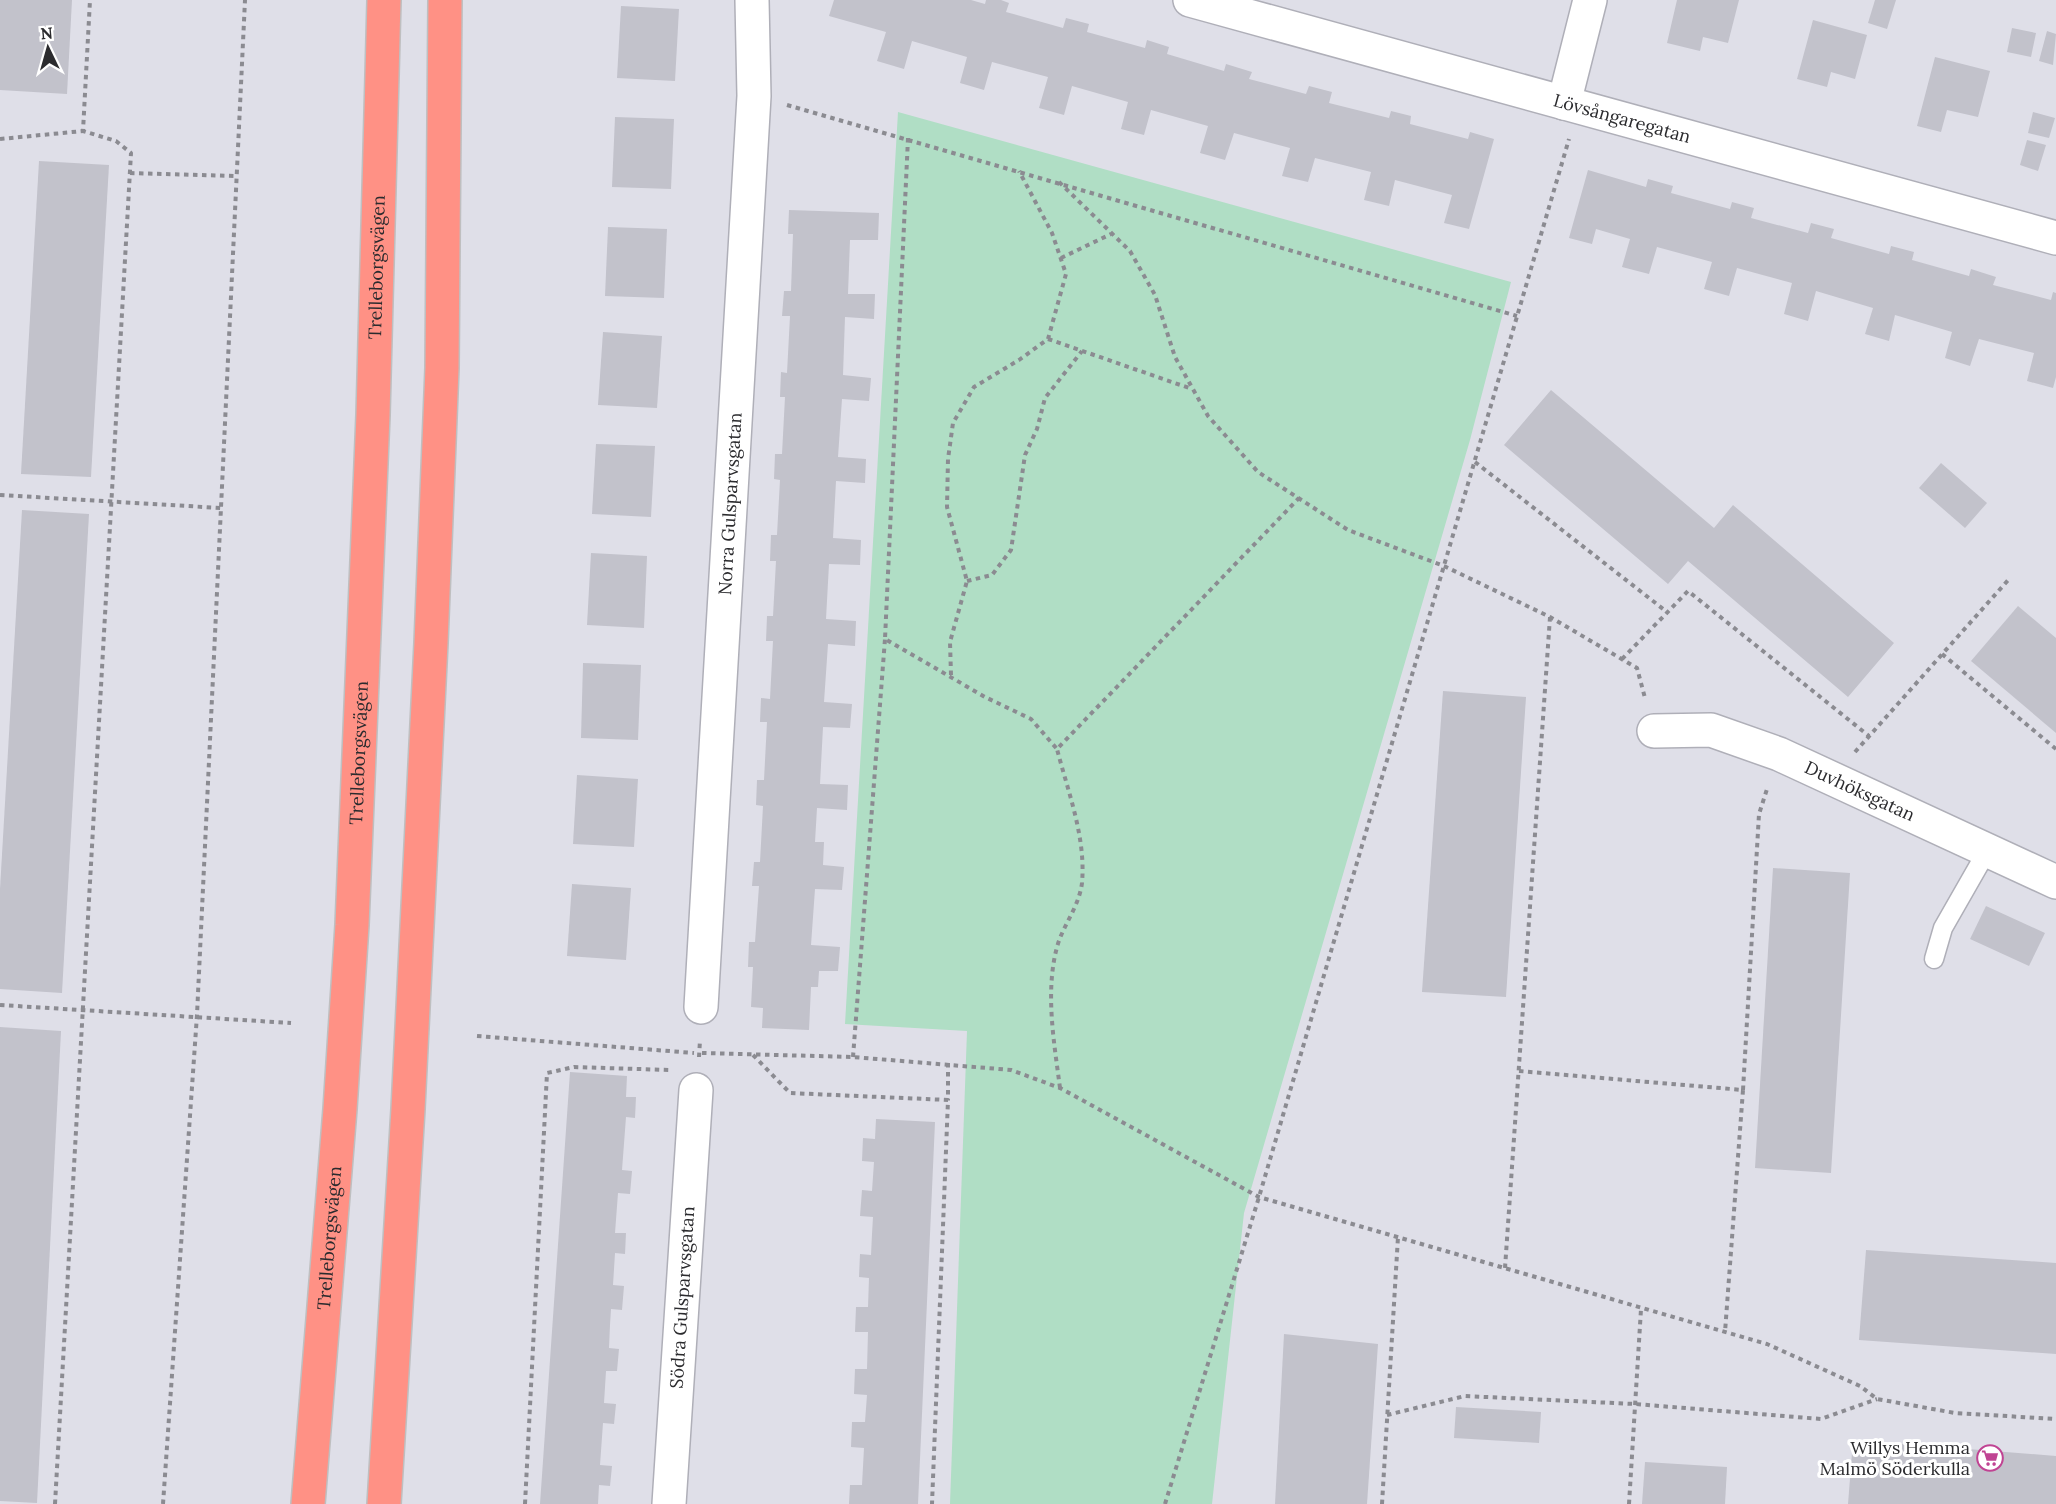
<svg xmlns="http://www.w3.org/2000/svg" width="2056" height="1504" viewBox="0 0 2056 1504" font-family="Lora,serif">
	<style>
		.green { fill: #b0dec5 }
		.building { fill: #c2c2cb }
		.lines { fill: none; stroke-linecap: round; stroke-linejoin: round }
		.lane-casing { stroke: #afafb8; stroke-width: 21 }
		.street-casing { stroke: #afafb8; stroke-width: 36 }
		.highway-casing { stroke: #bfbfc0; stroke-width: 36 }
		.path { stroke: #8b8b91; stroke-width: 4; stroke-dasharray: 4.5 4.5; stroke-linecap: butt }
		.lane { stroke: #fff; stroke-width: 18 }
		.street { stroke: #fff; stroke-width: 33 }
		.highway { stroke: #ff9185; stroke-width: 33 }
		.labels { text-anchor: middle; stroke-width: 6; stroke-linejoin: round; paint-order: stroke }
		.street-label { font-size: 18px; fill: #2b2b2e; stroke: #fff }
		.poi-label { font-size: 18px; fill: #2b2b2e; stroke: #fff; text-anchor: end }
	</style>
	<rect width="100%" height="100%" fill="#dfdfe8"/>
	<!-- green -->
	<polygon class="green" points="898,112 1511,282 1470,440 1244,1213 1212,1504 950,1504 967,1031 845,1024"/>
	<!-- building -->
	<g class="building">
		<polygon points="0,0 72,0 67,94 0,90"/>
		<polygon points="834,0 971,0 985,4 986,0 1001,0 1009,3 1006,12 1063,28 1066,18 1089,24 1087,32 1145,48 1147,40 1169,47 1167,54 1224,71 1226,64 1252,72 1249,79 1306,94 1309,86 1332,92 1329,103 1389,118 1391,111 1411,116 1410,124 1468,139 1470,132 1494,139 1469,229 1444,223 1452,195 1395,180 1389,206 1364,200 1371,172 1315,158 1308,182 1282,176 1290,148 1234,133 1225,160 1200,153 1208,126 1151,110 1144,135 1121,129 1128,102 1072,86 1064,115 1039,108 1048,77 992,62 984,90 960,83 967,57 912,41 904,69 877,61 886,32 829,16"/>
		<polygon points="1677,0 1739,0 1728,43 1703,37 1700,51 1667,43"/>
		<polygon points="1875,0 1896,0 1887,29 1868,23"/>
		<polygon points="621,6 679,9 675,81 617,78"/>
		<polygon points="1813,20 1867,35 1855,79 1831,72 1827,87 1797,79"/>
		<polygon points="2012,28 2036,33 2031,57 2007,52"/>
		<polygon points="2047,31 2056,34 2053,65 2039,61"/>
		<polygon points="1935,57 1990,71 1978,117 1947,110 1941,132 1917,126"/>
		<polygon points="2033,112 2055,118 2049,138 2028,133"/>
		<polygon points="615,117 674,119 671,189 612,187"/>
		<polygon points="2027,140 2046,145 2038,171 2020,165"/>
		<polygon points="39,161 109,165 91,477 21,474"/>
		<polygon points="1588,170 1646,187 1648,179 1673,186 1671,193 1730,209 1732,202 1754,208 1751,218 1808,233 1811,223 1834,229 1831,238 1889,254 1891,246 1914,252 1912,260 1969,276 1971,269 1996,277 1993,285 2051,300 2053,292 2056,293 2056,377 2053,388 2027,381 2034,353 1979,339 1970,366 1945,358 1952,332 1895,315 1889,341 1865,334 1873,308 1816,291 1808,321 1784,314 1792,283 1737,268 1729,296 1704,289 1712,262 1657,247 1649,274 1622,267 1630,239 1596,229 1592,244 1569,238"/>
		<polygon points="789,210 879,213 878,240 850,240 848,294 875,294 874,319 845,317 843,375 871,378 869,401 842,399 838,457 866,459 865,483 836,481 833,538 861,540 860,565 829,564 826,619 856,621 855,646 828,644 824,702 852,704 850,728 823,727 820,784 848,785 847,810 817,808 815,842 824,842 823,865 844,867 842,890 815,889 811,945 840,947 838,971 819,971 818,987 811,987 809,1030 762,1028 763,1008 751,1007 753,967 748,967 749,942 755,942 759,886 752,886 754,862 760,862 763,806 756,805 757,780 764,780 767,722 760,722 761,698 770,699 773,641 766,641 767,616 773,616 776,561 770,561 771,535 777,535 780,480 774,479 775,454 782,454 785,397 780,397 781,372 787,373 790,316 782,316 784,291 791,291 793,234 788,234"/>
		<polygon points="608,227 667,229 664,298 605,296"/>
		<polygon points="603,332 662,336 657,408 598,405"/>
		<polygon points="1551,390 1714,528 1733,505 1894,643 1848,697 1688,561 1668,584 1504,445"/>
		<polygon points="596,444 655,446 651,517 592,514"/>
		<polygon points="1941,463 1987,503 1965,528 1919,488"/>
		<polygon points="22,510 89,514 62,993 0,989 0,889"/>
		<polygon points="591,553 647,556 644,628 587,625"/>
		<polygon points="2018,606 2056,638 2056,733 1971,661"/>
		<polygon points="583,663 641,665 638,740 581,738"/>
		<polygon points="1443,691 1526,697 1506,997 1422,992"/>
		<polygon points="577,775 638,779 634,847 573,844"/>
		<polygon points="1773,868 1850,873 1831,1173 1755,1168"/>
		<polygon points="572,884 631,888 626,960 567,956"/>
		<polygon points="1986,906 2045,933 2029,966 1970,939"/>
		<polygon points="0,1027 61,1031 37,1503 0,1501"/>
		<polygon points="570,1072 627,1076 626,1097 636,1097 635,1118 626,1117 622,1170 632,1171 630,1194 618,1193 615,1233 626,1233 625,1254 615,1253 613,1285 624,1286 622,1310 611,1309 610,1325 609,1348 619,1349 617,1371 606,1371 604,1403 616,1404 614,1424 603,1423 600,1465 612,1466 610,1486 599,1485 598,1504 540,1504"/>
		<polygon points="876,1119 935,1122 918,1504 849,1504 850,1485 862,1485 864,1448 851,1447 852,1422 865,1422 867,1395 854,1394 855,1369 867,1369 868,1332 855,1332 856,1307 868,1307 869,1278 859,1277 860,1254 871,1255 872,1234 873,1217 860,1216 862,1190 872,1191 874,1162 862,1161 863,1138 875,1139"/>
		<polygon points="1866,1250 2056,1263 2056,1354 1859,1340"/>
		<polygon points="1284,1334 1378,1344 1367,1504 1275,1504"/>
		<polygon points="1456,1407 1541,1412 1539,1443 1454,1438"/>
		<polygon points="1853,1440 2056,1456 2056,1504 1848,1504"/>
		<polygon points="1645,1462 1727,1467 1725,1504 1642,1504"/>
	</g>
	<g class="lines">
		<!-- lane casing -->
		<g class="lane-casing">
			<polyline id="lane" points="1934,959 1943,928 1987,851"/>
		</g>
		<!-- street casing -->
		<g class="street-casing">
			<g id="street">
				<path id="s1" d="M1190,0l866,238"/>
				<polyline points="1564,103 1590,0"/>
				<path id="s2" d="M1654,731l57,-1 68,24 277,128"/>
				<path id="s3" d="M701,1007l53,-911 -2,-96"/>
				<path id="s4" d="M669,1504l27,-414"/>
			</g>
		</g>
		<!-- highway casing -->
		<g class="highway-casing">
			<g id="highway">
				<path id="s5" d="M308,1504l32,-395 12,-184 21,-510 11,-415"/>
				<polyline points="384,1504 408,1109 431,643 442,368 445,0"/>
			</g>
		</g>
		<!-- path -->
		<g class="path">
			<polyline points="787,105 1517,316"/>
			<polyline points="908,138 885,639 985,697 1031,719 1057,749"/>
			<polyline points="0,139 83,131 90,0"/>
			<polyline points="130,173 236,176"/>
			<polyline points="1059,182 1130,251 1155,295 1175,357 1208,416 1258,472 1348,530 1444,566 1550,617 1637,668 1645,698"/>
			<polyline points="1061,258 1111,234"/>
			<polyline points="1048,339 1192,389"/>
			<polyline points="1475,462 1667,612"/>
			<polyline points="0,495 221,508"/>
			<polyline points="967,581 992,575 1011,550 1025,455 1037,429 1045,398 1082,351"/>
			<polyline points="1942,654 2056,749"/>
			<polyline points="1622,659 1688,591 1869,736"/>
			<polyline points="951,675 950,642 967,581 947,507 948,459 953,423 974,387 1019,360 1048,339 1066,274 1052,233 1019,171"/>
			<polyline points="1855,752 2010,578"/>
			<polyline points="0,1005 291,1023"/>
			<polyline points="477,1036 694,1053"/>
			<polyline points="702,1053 853,1057 1011,1070 1060,1088 1259,1197 1767,1344 1860,1386 1877,1399 1955,1413 2056,1419"/>
			<polyline points="753,1055 790,1093 948,1100 932,1504"/>
			<polyline points="699,1057 700,1040"/>
			<polyline points="853,1057 885,639"/>
			<polyline points="948,1063 948,1100"/>
			<polyline points="1519,1071 1743,1090 1725,1332"/>
			<path d="M1060,1088c-6,-46 -15,-96 -3,-141 6,-22 22,-40 25,-64 4,-46 -14,-91 -25,-134l242,-251"/>
			<polyline points="1743,1090 1759,814 1768,786"/>
			<polyline points="1505,1268 1550,617"/>
			<polyline points="1387,1415 1465,1396 1635,1404 1821,1419 1877,1399"/>
			<polyline points="55,1504 131,153 116,141 83,131"/>
			<polyline points="163,1504 197,1015 245,0"/>
			<polyline points="525,1504 547,1073 574,1067 669,1070"/>
			<polyline points="1165,1504 1259,1197 1569,139"/>
			<polyline points="1382,1504 1398,1237"/>
			<polyline points="1629,1504 1641,1309"/>
		</g>
		<!-- lane -->
		<use href="#lane" class="lane"/>
		<!-- street -->
		<use href="#street" class="street"/>
		<!-- highway -->
		<use href="#highway" class="highway"/>
	</g>
	<!-- icons -->
	<defs>
		<g id="supermarket-ring" transform="scale(1.35)"><circle r="9.5" fill="#fff" stroke="#c04493" stroke-width="1.5"/><path d="M-6-5.5h2.5l.6 2H6L4.5 2H-2.5L-4.4-4H-6ZM-1.5 3.2a1.3 1.3 0 1 0 .1 0ZM3 3.2a1.3 1.3 0 1 0 .1 0Z" fill="#c04493"/></g>
	</defs>
	<g fill-rule="evenodd">
		<use href="#supermarket-ring" x="1990" y="1458"/>
	</g>
	<g class="labels">
		<!-- street labels -->
		<g class="street-label">
			<text dy="6" stroke="none"><textPath href="#s1" startOffset="448">Lövsångaregatan</textPath></text>
			<text dy="6" stroke="none"><textPath href="#s5" startOffset="1239">Trelleborgsvägen</textPath></text>
			<text dy="6" stroke="none"><textPath href="#s3" startOffset="504">Norra Gulsparvsgatan</textPath></text>
			<text dy="6" stroke="none"><textPath href="#s5" startOffset="753">Trelleborgsvägen</textPath></text>
			<text dy="6" stroke="none"><textPath href="#s2" startOffset="218">Duvhöksgatan</textPath></text>
			<text dy="6" stroke="none"><textPath href="#s5" startOffset="267">Trelleborgsvägen</textPath></text>
			<text dy="6" stroke="none"><textPath href="#s4" startOffset="207">Södra Gulsparvsgatan</textPath></text>
		</g>
		<!-- poi labels -->
		<g class="poi-label">
			<text x="1970" y="1454">Willys Hemma<tspan x="1970" dy="21">Malmö Söderkulla</tspan></text>
		</g>
	</g>
	<!-- north arrow -->
	<g transform="translate(48 48) rotate(355)" stroke="#ffffff" stroke-width="4.5" paint-order="stroke">
	<path d="M0-4.5L10 22L0 15L-10 22Z" fill="#2b2b2e"/>
	<text y="-9" font-size="16" font-weight="bold" text-anchor="middle" fill="#2b2b2e">N</text>
	</g>
</svg>
